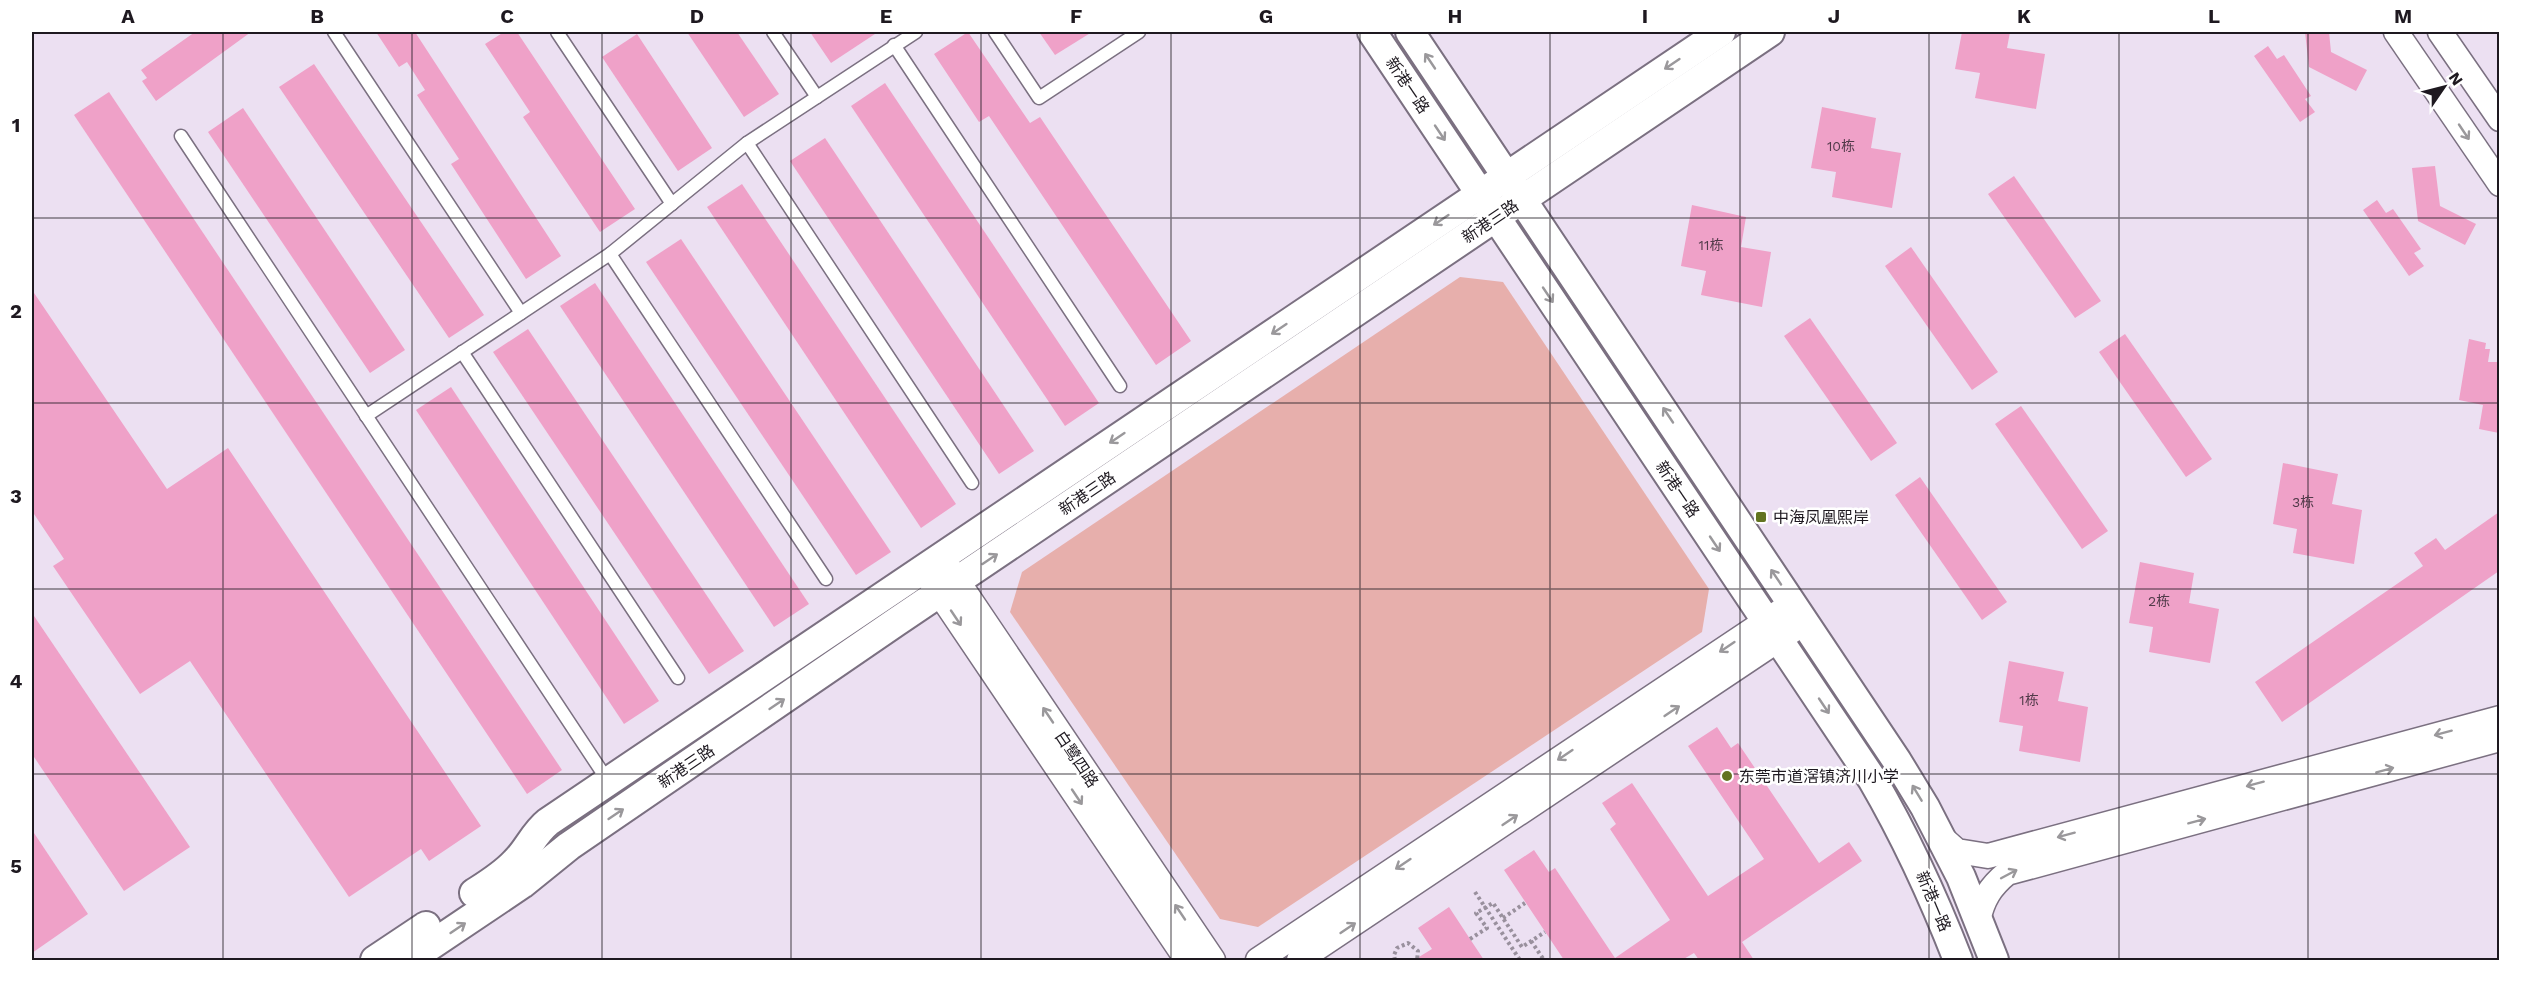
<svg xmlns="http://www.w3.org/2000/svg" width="2531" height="992" viewBox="0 0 2531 992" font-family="'Work Sans','Noto Sans SC',sans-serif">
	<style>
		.green { fill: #e7afac }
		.building { fill: #efa1c8 }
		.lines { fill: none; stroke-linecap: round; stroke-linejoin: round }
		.service-casing { stroke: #7b7081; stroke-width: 15 }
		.minor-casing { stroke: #7b7081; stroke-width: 27 }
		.tertiary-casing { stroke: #7b7081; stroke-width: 32 }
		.path { stroke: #99909d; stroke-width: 4; stroke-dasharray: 3 3; stroke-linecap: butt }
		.service { stroke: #fff; stroke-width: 12 }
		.minor { stroke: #fff; stroke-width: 24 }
		.tertiary { stroke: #fff; stroke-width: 28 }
		.oneway { stroke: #9a989b }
		.grid { fill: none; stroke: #1e1920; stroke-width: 1.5; stroke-opacity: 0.55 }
		.poi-dot { fill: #627320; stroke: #fff; stroke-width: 2 }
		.labels { text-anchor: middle; stroke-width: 5; stroke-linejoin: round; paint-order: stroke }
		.number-label { font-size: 14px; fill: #523b4a }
		.street-label { font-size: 16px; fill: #1e1920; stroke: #fff }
		.poi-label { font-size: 16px; fill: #1e1920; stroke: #fff; text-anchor: start }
		.neatline { fill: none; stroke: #1e1920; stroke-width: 2 }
		.grid-label { font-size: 20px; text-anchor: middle; font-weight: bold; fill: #1e1920 }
	</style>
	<rect width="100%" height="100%" fill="#ece0f2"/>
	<!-- green -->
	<polygon class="green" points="1460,277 1503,282 1709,589 1702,632 1258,927 1220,919 1010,612 1022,572"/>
	<!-- building -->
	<g class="building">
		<polygon points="195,32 251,32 156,101 142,81 147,78 141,70"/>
		<polygon points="376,32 415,32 561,256 526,279 451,164 459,159 417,95 425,90 407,62 399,67"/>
		<polygon points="504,32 517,32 635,209 600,232 523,117 530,112 485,44"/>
		<polygon points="687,32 737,32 779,94 744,117"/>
		<polygon points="810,32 878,32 831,63"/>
		<polygon points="968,32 1030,123 1040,117 1191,341 1156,365 989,116 979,122 934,54"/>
		<polygon points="1039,32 1092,32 1055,55"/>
		<polygon points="1962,32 2010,32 2007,48 2045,54 2036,109 1975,98 1980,73 1955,69"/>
		<polygon points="2305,32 2329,32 2331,52 2367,70 2356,91 2309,67"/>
		<polygon points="637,34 712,148 678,171 602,57"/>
		<polygon points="2268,46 2277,59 2284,55 2311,96 2305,99 2315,112 2300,122 2254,56"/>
		<polygon points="314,64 484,315 449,338 279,87"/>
		<polygon points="885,83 1099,403 1065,426 851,106"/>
		<polygon points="109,92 562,770 527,794 74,115"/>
		<polygon points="1822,107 1876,118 1871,148 1901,153 1892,208 1832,197 1836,172 1811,168"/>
		<polygon points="243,108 405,350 370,373 208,132"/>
		<polygon points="825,138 1034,451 999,474 790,161"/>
		<polygon points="2435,166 2440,206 2476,224 2465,245 2418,221 2412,168"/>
		<polygon points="2014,176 2101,301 2075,318 1988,194"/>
		<polygon points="742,184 956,504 921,528 707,207"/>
		<polygon points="2377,200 2386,213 2393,209 2421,249 2414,253 2424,266 2409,276 2363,210"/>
		<polygon points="1692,205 1746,217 1741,247 1771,252 1762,307 1701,295 1706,271 1681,266"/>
		<polygon points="681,239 891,552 856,575 646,262"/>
		<polygon points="1911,247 1998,372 1972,390 1885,266"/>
		<polygon points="595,283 809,604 774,627 560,306"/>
		<polygon points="32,290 167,489 228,448 481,826 429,861 421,849 349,897 190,661 140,694 53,566 64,559 32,511"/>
		<polygon points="1810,318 1897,443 1871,461 1784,336"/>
		<polygon points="528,329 744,651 709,674 493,352"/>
		<polygon points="2125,334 2212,459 2186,477 2099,352"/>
		<polygon points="2469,339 2486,343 2485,349 2490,349 2488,362 2499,362 2499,433 2479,429 2483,405 2459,400"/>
		<polygon points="451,387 659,701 624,724 416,410"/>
		<polygon points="2021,406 2108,531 2082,549 1995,424"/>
		<polygon points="2283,463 2338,474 2332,504 2362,510 2354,564 2293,553 2297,529 2273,524"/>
		<polygon points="1920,477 2007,602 1982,620 1895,495"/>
		<polygon points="2499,512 2499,571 2282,722 2255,682 2423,566 2414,553 2436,538 2445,550"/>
		<polygon points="2140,562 2194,573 2189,603 2219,609 2210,663 2149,652 2153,627 2129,623"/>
		<polygon points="32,613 190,847 124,891 32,754"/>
		<polygon points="2009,661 2064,672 2058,701 2088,707 2080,762 2019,751 2023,726 1999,722"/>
		<polygon points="1717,727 1731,748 1738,743 1819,863 1849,842 1862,861 1742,942 1754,960 1699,960 1694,953 1682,960 1564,960 1504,870 1534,850 1549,872 1555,868 1615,958 1670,920 1610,829 1616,824 1602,803 1632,783 1708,896 1764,859 1688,746"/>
		<polygon points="32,830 88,914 32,953"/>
		<polygon points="1449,907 1470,939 1484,960 1414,960 1432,949 1418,928"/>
	</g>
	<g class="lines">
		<!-- service casing -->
		<g class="service-casing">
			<g id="service">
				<polyline points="334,32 521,313"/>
				<polyline points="557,32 672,204"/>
				<polyline points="773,32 817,97"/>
				<polyline points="995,32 1039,98 1139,32"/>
				<polyline points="894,45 1120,386"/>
				<polyline points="181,136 608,781"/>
				<polyline points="747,143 972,483"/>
				<polyline points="610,254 826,579"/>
				<polyline points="462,352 678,678"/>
				<polyline points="366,416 610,254 747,143 916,32"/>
			</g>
		</g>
		<!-- minor casing -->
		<g class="minor-casing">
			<g id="minor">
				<polyline points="2396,32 2500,184"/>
				<polyline points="2440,32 2500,119"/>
				<polyline points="948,567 1213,960"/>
				<polyline points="929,578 1187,960"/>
				<polyline points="1940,836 1957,851 1988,856 2500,718"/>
				<path d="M1978,920c5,-21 12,-33 29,-47l493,-134"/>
				<polyline points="1258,960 1793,603"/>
				<polyline points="1299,960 1793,630"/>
			</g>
		</g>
		<!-- tertiary casing -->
		<g class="tertiary-casing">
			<g id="tertiary">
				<path d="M1372,32l500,747c35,60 61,117 86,181"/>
				<polyline points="1410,32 1897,761 1925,807 1961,877 1994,960"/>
				<path d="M474,893c14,-9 29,-18 41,-31 13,-12 18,-28 33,-40l1173,-790"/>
				<polyline points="375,960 426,926"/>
				<polyline points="409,960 522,884 569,846 896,622 1770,32"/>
			</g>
		</g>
		<!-- path -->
		<g class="path">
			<polyline points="1475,892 1520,960"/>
			<polyline points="1503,918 1525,903"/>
			<polyline points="1470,939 1487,928 1476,913 1493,903 1522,947 1545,932"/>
			<polyline points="1531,941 1544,960"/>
			<polyline points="1395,960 1394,955 1397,948 1408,943 1418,951 1417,960"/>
		</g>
		<!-- service -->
		<use href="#service" class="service"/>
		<!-- minor -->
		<use href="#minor" class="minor"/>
		<!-- tertiary -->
		<use href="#tertiary" class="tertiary"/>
	</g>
	<!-- one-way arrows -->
	<defs><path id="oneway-shaft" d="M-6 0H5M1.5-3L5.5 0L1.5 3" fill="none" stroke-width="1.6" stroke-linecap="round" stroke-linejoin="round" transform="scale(1.5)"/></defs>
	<g class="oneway">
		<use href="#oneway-shaft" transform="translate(1430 61) rotate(-124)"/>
		<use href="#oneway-shaft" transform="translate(1672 64) rotate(146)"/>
		<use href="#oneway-shaft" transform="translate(2464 132) rotate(56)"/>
		<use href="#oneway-shaft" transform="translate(1440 133) rotate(56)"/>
		<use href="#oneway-shaft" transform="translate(1441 220) rotate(146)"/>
		<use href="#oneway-shaft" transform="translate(1548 295) rotate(56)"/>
		<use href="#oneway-shaft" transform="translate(1279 329) rotate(146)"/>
		<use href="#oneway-shaft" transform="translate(1668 415) rotate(-124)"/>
		<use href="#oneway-shaft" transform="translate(1117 438) rotate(146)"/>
		<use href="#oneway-shaft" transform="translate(1715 544) rotate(56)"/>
		<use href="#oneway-shaft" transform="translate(990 559) rotate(-34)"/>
		<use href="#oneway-shaft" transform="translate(1776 577) rotate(-124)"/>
		<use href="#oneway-shaft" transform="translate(956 618) rotate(56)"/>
		<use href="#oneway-shaft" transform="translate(1727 647) rotate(146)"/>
		<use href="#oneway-shaft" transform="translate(777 704) rotate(-34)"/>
		<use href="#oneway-shaft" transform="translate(1824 706) rotate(56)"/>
		<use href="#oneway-shaft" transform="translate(1672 711) rotate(-34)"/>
		<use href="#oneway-shaft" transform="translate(1048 715) rotate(-124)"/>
		<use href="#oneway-shaft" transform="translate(2443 733) rotate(165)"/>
		<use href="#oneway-shaft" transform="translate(1565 755) rotate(146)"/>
		<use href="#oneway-shaft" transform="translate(2385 770) rotate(-15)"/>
		<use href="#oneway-shaft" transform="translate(2255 784) rotate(165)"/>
		<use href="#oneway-shaft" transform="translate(1917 793) rotate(-121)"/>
		<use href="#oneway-shaft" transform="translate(1077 797) rotate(56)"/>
		<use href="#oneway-shaft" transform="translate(616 814) rotate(-34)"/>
		<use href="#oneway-shaft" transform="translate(1510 820) rotate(-34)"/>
		<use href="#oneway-shaft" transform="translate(2197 821) rotate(-15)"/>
		<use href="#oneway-shaft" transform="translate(2066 835) rotate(165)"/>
		<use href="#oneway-shaft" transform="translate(1403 864) rotate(146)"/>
		<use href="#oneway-shaft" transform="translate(2009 874) rotate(-28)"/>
		<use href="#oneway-shaft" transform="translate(1180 912) rotate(-124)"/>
		<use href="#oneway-shaft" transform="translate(458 928) rotate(-34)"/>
		<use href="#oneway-shaft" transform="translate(1348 928) rotate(-34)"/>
	</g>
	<!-- grid -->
	<path class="grid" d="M223,32v928M412,32v928M602,32v928M791,32v928M981,32v928M1171,32v928M1360,32v928M1550,32v928M1740,32v928M1929,32v928M2119,32v928M2308,32v928M32,218h2468M32,403h2468M32,589h2468M32,774h2468"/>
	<!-- markers -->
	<g class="poi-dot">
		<rect x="1755" y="511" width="12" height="12" rx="3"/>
		<circle cx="1727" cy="776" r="6"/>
	</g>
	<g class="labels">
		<!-- number labels -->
		<g class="number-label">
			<text x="1841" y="151">10栋</text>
			<text x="1711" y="250">11栋</text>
			<text x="2303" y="507">3栋</text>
			<text x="2159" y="606">2栋</text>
			<text x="2029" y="705">1栋</text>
		</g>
		<!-- street labels -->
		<g class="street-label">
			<text transform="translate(1408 85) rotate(56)" y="6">新港一路</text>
			<text transform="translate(1490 221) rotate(-34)" y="6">新港三路</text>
			<text transform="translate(1678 489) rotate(56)" y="6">新港一路</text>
			<text transform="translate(1087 493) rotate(-34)" y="6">新港三路</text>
			<text transform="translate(1077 759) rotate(56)" y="6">白鹭四路</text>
			<text transform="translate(686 766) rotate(-34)" y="6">新港三路</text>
			<text transform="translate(1934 901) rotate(67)" y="6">新港一路</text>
		</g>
		<!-- poi labels -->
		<g class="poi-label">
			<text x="1773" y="523">中海凤凰熙岸</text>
			<text x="1739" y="782">东莞市道滘镇济川小学</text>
		</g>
	</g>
	<!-- border -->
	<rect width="2531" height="992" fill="none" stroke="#ffffff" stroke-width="66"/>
	<!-- north arrow -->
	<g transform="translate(2444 87) rotate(55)" stroke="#ffffff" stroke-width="4.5" paint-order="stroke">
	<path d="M0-4.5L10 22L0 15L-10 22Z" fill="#1e1920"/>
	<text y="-9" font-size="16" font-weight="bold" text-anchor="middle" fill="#1e1920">N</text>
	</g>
	<rect x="33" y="33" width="2465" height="926" class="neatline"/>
	<g class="grid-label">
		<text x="128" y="23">A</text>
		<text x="317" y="23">B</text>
		<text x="507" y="23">C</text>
		<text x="697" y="23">D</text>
		<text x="886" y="23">E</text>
		<text x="1076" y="23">F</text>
		<text x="1266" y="23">G</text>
		<text x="1455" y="23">H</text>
		<text x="1645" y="23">I</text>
		<text x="1834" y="23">J</text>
		<text x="2024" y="23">K</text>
		<text x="2214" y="23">L</text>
		<text x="2403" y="23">M</text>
		<text x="16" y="132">1</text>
		<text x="16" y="318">2</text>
		<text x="16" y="503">3</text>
		<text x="16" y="688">4</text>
		<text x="16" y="873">5</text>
	</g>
</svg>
